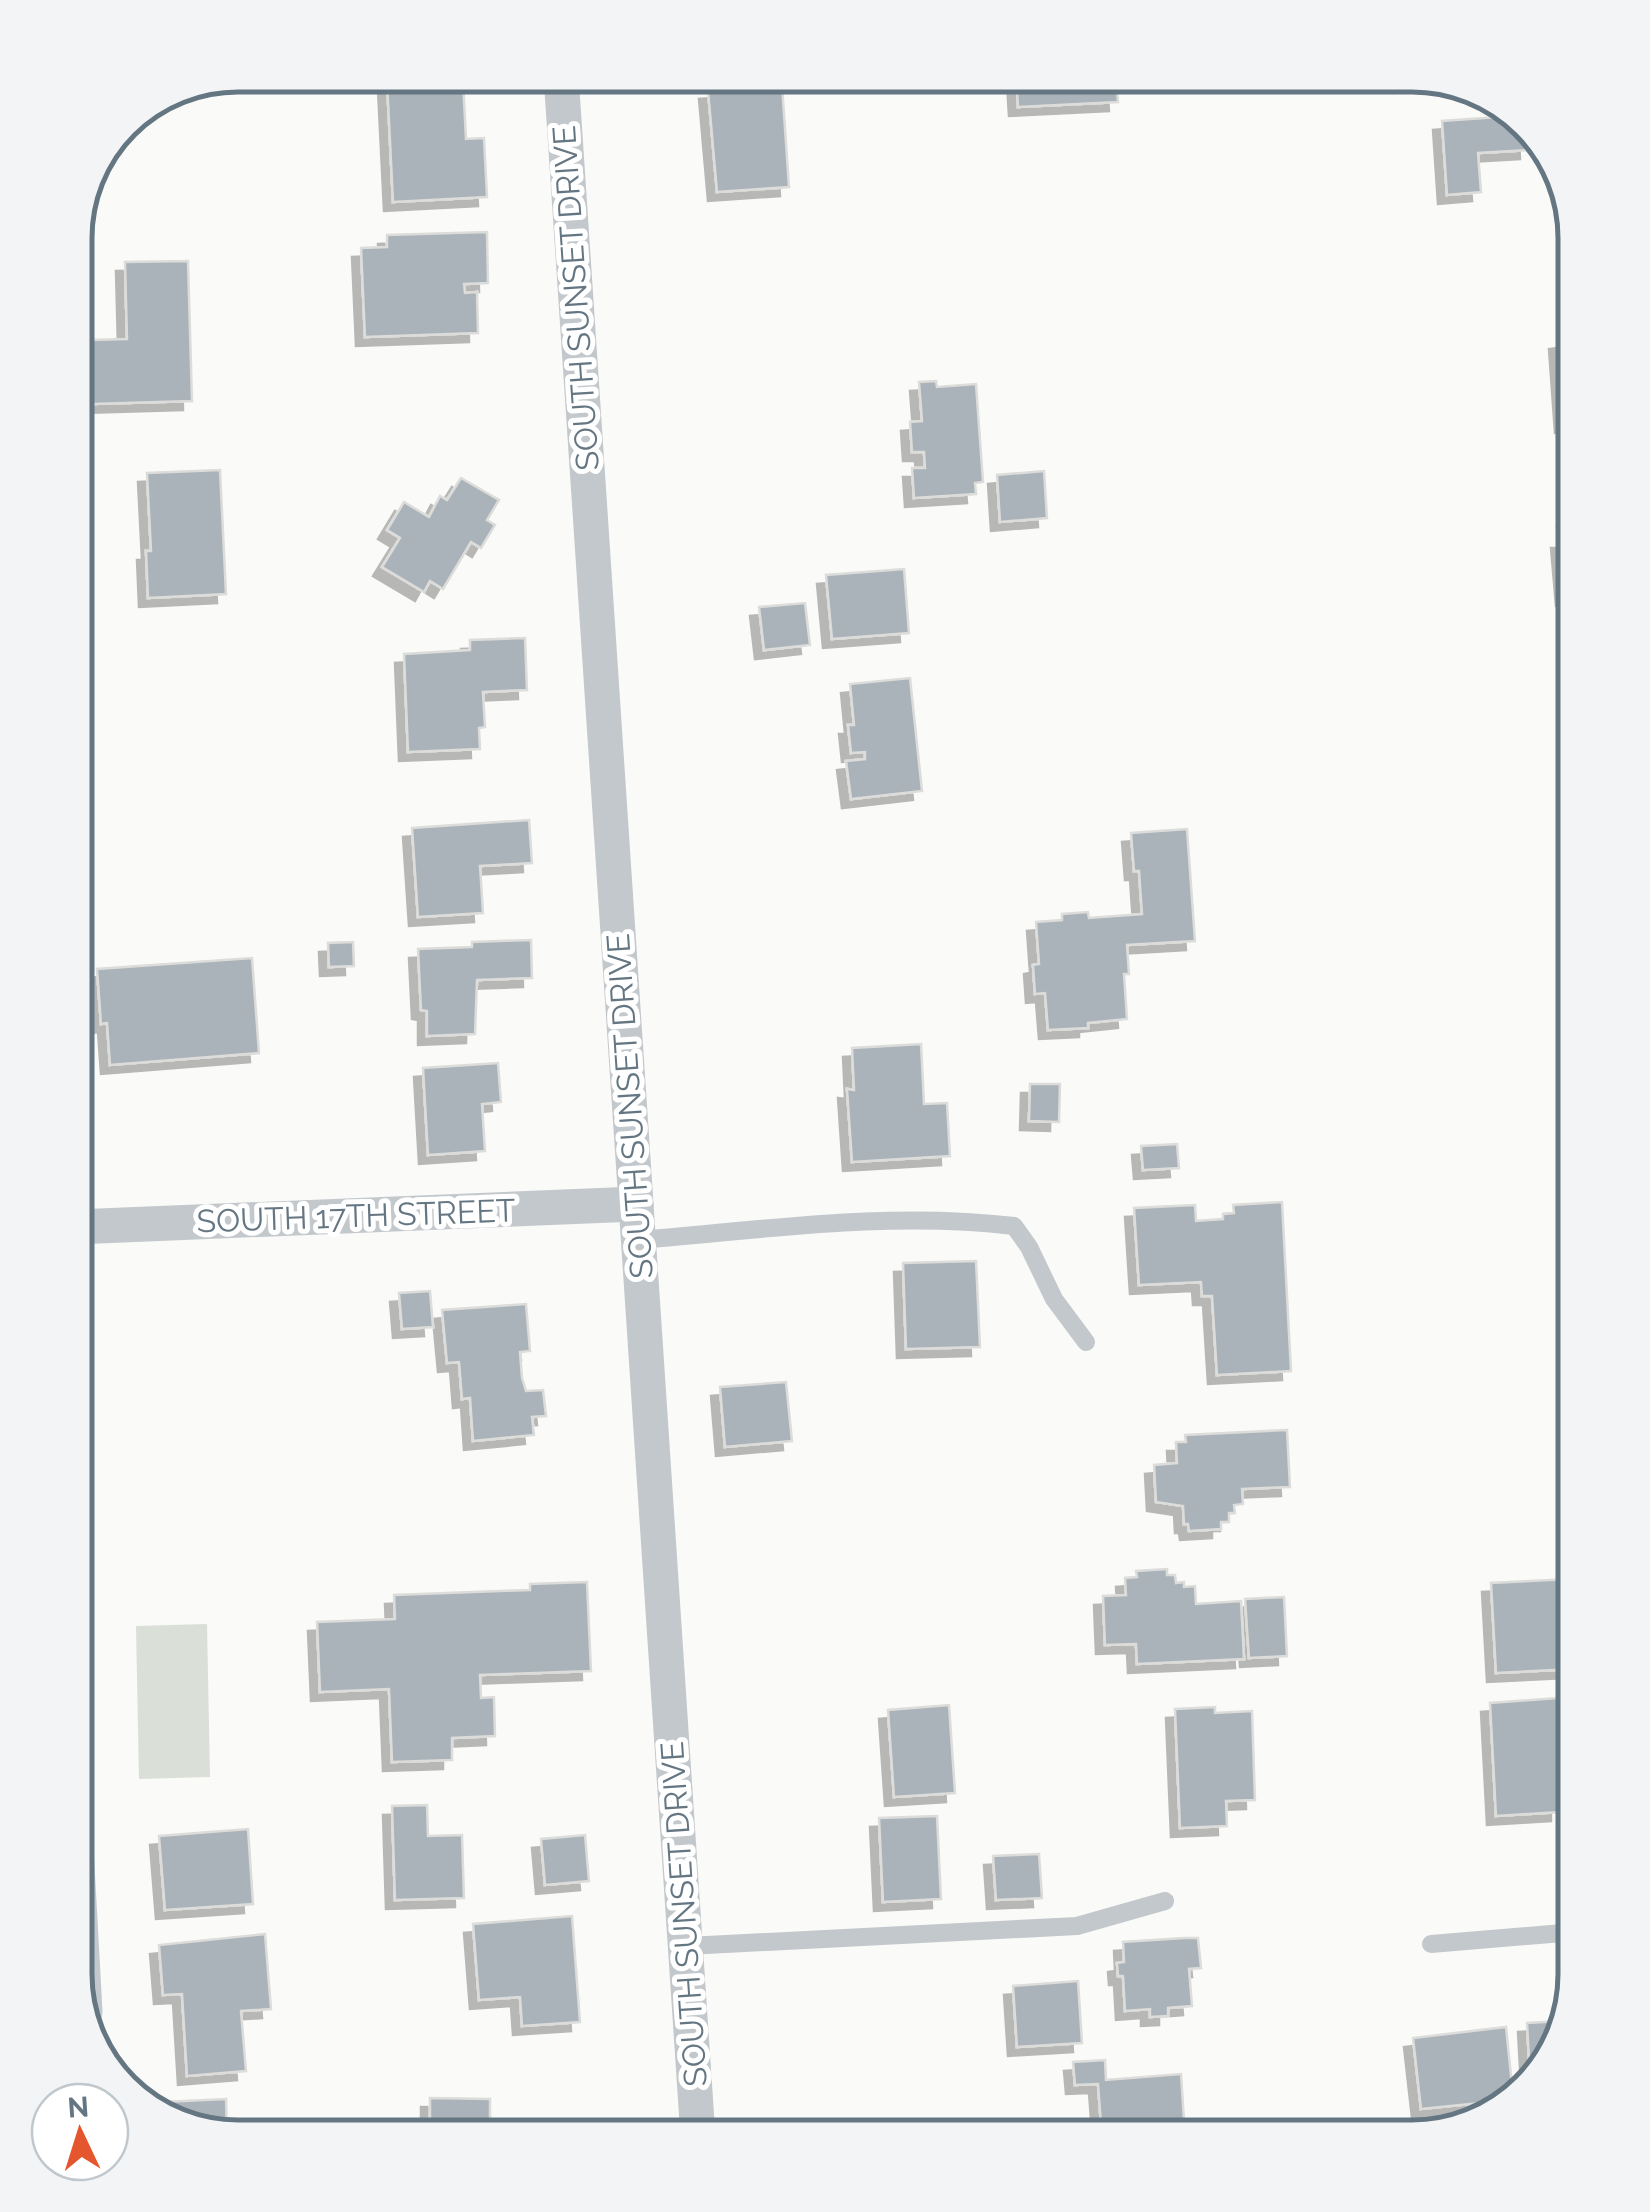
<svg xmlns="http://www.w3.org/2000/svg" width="1650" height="2212" viewBox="0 0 1650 2212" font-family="Raleway,sans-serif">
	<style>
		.green { fill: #dadfd7 }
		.building { fill: #aab3b9; stroke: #dcdcda; stroke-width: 2.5; filter: url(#shadow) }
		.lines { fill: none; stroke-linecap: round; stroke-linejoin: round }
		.service { stroke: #c3c8cc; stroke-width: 18 }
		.minor { stroke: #c3c8cc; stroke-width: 35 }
		.labels { text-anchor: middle; stroke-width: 10; stroke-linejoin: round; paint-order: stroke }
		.street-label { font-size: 32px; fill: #657683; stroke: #fff }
		.rim { fill: none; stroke: #657683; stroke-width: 5 }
	</style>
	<defs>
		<filter id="shadow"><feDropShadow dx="-9" dy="9" stdDeviation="0" flood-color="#0004"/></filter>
	</defs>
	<rect width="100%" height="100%" fill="#fafaf8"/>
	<!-- green -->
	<polygon class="green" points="207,1624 210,1777 139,1779 136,1626"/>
	<!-- building -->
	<g class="building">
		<polygon points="363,75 467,75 467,81 463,81 466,139 484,138 487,197 393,202 387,81 363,82"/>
		<polygon points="1016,75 1116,75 1118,102 1018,107"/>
		<polygon points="1392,75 1421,75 1442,82 1403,84 1403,77"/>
		<polygon points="782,85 789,187 717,192 708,90"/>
		<polygon points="1512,116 1528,132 1529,150 1478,153 1481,192 1447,195 1442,121"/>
		<polygon points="487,232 488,283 464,284 465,293 477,292 478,333 365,337 361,248 387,247 387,235"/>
		<polygon points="188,261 192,401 92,404 90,340 127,339 125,262"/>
		<polygon points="1575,338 1575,423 1564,424 1558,340"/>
		<polygon points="936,381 937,387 976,384 983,482 975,483 976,494 914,498 912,468 925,468 924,452 912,452 910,422 922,421 919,382"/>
		<polygon points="220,470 226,594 148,598 146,551 151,551 147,473"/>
		<polygon points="1044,471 1047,518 1000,522 997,475"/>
		<polygon points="461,478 499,500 487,520 495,525 481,548 471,542 443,589 430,581 424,592 382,567 400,538 387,530 404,502 429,517 440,496 447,500"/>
		<polygon points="1575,516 1575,596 1565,597 1560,539 1568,539 1566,517"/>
		<polygon points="904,569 909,633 832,639 826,575"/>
		<polygon points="805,603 810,645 764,650 759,607"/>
		<polygon points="525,638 527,690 483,692 485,727 479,728 480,749 408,752 404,654 470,650 470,640"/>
		<polygon points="910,678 922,791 851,799 846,761 865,759 865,752 851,753 848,725 854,725 850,684"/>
		<polygon points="529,820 532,863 480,866 483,913 418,917 412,828"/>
		<polygon points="1187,829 1195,941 1127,945 1129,974 1124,974 1127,1019 1088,1023 1088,1028 1048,1030 1045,993 1035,994 1033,965 1039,964 1036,922 1062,920 1062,914 1088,912 1089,918 1142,914 1139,871 1134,871 1131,833"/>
		<polygon points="531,940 532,978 477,980 475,1034 427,1036 427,1011 421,1010 418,949 472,947 472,942"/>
		<polygon points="353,942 354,966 329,967 328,943"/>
		<polygon points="252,958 259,1053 110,1065 107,1023 101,1024 97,969"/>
		<polygon points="921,1044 924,1104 947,1103 950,1156 852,1162 847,1089 854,1090 852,1048"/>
		<polygon points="498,1063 501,1102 482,1104 485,1151 428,1155 423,1068"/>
		<polygon points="1030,1084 1060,1084 1059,1122 1029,1121"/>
		<polygon points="1177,1144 1179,1168 1143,1170 1141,1146"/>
		<polygon points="1282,1202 1291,1371 1217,1375 1212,1296 1202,1296 1201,1282 1139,1285 1134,1208 1195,1205 1196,1221 1223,1219 1223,1214 1234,1213 1233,1205"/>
		<polygon points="976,1261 980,1347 906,1349 903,1263"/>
		<polygon points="430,1291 433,1327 402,1329 399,1293"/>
		<polygon points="526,1304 530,1351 520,1352 522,1378 526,1391 543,1390 546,1416 532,1417 534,1435 473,1441 470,1398 462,1399 459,1362 447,1363 442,1310"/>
		<polygon points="786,1382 792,1441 725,1447 720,1387"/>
		<polygon points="1287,1430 1290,1487 1242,1489 1243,1504 1234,1505 1235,1513 1229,1513 1229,1522 1221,1522 1221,1529 1189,1531 1188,1524 1184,1524 1183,1506 1156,1502 1154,1465 1177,1463 1176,1442 1186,1442 1185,1435"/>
		<polygon points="1167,1569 1167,1575 1175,1575 1176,1583 1184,1582 1184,1587 1195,1586 1196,1604 1241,1601 1244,1659 1137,1664 1136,1644 1105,1645 1103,1596 1126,1595 1125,1578 1137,1577 1136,1571"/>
		<polygon points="1572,1579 1575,1669 1496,1673 1491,1583"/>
		<polygon points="587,1582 591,1671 480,1675 481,1698 494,1697 495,1736 452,1738 452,1760 392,1762 389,1689 320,1692 317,1622 395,1619 394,1595 530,1590 530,1584"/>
		<polygon points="1284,1597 1287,1656 1249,1658 1245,1599"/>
		<polygon points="1558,1698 1560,1812 1496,1816 1490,1703"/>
		<polygon points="949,1705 955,1793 894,1797 888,1710"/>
		<polygon points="1215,1707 1215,1713 1252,1711 1255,1800 1226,1801 1227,1826 1180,1828 1175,1709"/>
		<polygon points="427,1805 428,1836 462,1835 464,1898 395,1900 392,1806"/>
		<polygon points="937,1816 941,1899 883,1902 879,1818"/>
		<polygon points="248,1829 253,1904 165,1910 159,1836"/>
		<polygon points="585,1835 589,1881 545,1885 541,1839"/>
		<polygon points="1039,1854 1042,1898 996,1900 993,1856"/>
		<polygon points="572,1916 580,2022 522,2026 520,1997 479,2000 473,1924"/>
		<polygon points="265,1934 271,2009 241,2011 246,2071 187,2076 182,1994 163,1995 159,1945"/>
		<polygon points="1184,1938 1198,1938 1201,1968 1189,1969 1192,2006 1168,2008 1168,2016 1150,2017 1150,2009 1125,2011 1123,1976 1118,1976 1117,1963 1124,1962 1123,1942"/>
		<polygon points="1078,1981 1082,2043 1017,2047 1013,1986"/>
		<polygon points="1562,2021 1553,2055 1530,2078 1527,2023"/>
		<polygon points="1506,2027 1513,2095 1509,2100 1421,2109 1413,2038"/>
		<polygon points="1105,2060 1106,2080 1181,2074 1185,2137 1102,2137 1098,2084 1075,2085 1073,2062"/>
		<polygon points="430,2098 490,2099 490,2137 430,2137"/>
		<polygon points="226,2099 227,2136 164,2117 163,2102"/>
	</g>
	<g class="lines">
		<!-- service -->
		<g class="service">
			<path d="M639,1240c124,-10 250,-29 375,-14l15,21 25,52 32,43"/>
			<polyline points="1431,1944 1575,1932"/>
			<polyline points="687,1946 1077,1926 1165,1901"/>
		</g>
		<!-- minor -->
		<g class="minor">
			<polyline points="561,75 698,2137"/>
			<polyline points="75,1227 636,1204"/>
			<polyline points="75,1829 85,2012"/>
		</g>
	</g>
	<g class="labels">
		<!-- street labels -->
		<g class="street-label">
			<text transform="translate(576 298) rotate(-94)" y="11">SOUTH SUNSET DRIVE</text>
			<text transform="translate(630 1106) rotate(-94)" y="11">SOUTH SUNSET DRIVE</text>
			<text transform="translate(356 1216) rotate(-2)" y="11">SOUTH 17TH STREET</text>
			<text transform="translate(684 1914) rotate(-94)" y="11">SOUTH SUNSET DRIVE</text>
		</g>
	</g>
	<!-- crop -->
	<path d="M0 0H1650V2212H0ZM238 92H1412A146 146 0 0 1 1558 238V1974A146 146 0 0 1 1412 2120H238A146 146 0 0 1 92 1974V238A146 146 0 0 1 238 92Z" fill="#f3f4f5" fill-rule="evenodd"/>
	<path class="rim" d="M238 92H1412A146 146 0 0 1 1558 238V1974A146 146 0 0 1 1412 2120H238A146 146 0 0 1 92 1974V238A146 146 0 0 1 238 92Z"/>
	<!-- north arrow -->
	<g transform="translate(80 2132) rotate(356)"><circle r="48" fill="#ffffff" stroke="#c1c8cd" stroke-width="2.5"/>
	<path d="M0-8L18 38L0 25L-18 38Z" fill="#e4572e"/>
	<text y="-15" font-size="28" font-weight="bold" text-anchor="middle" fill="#657683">N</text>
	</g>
</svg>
